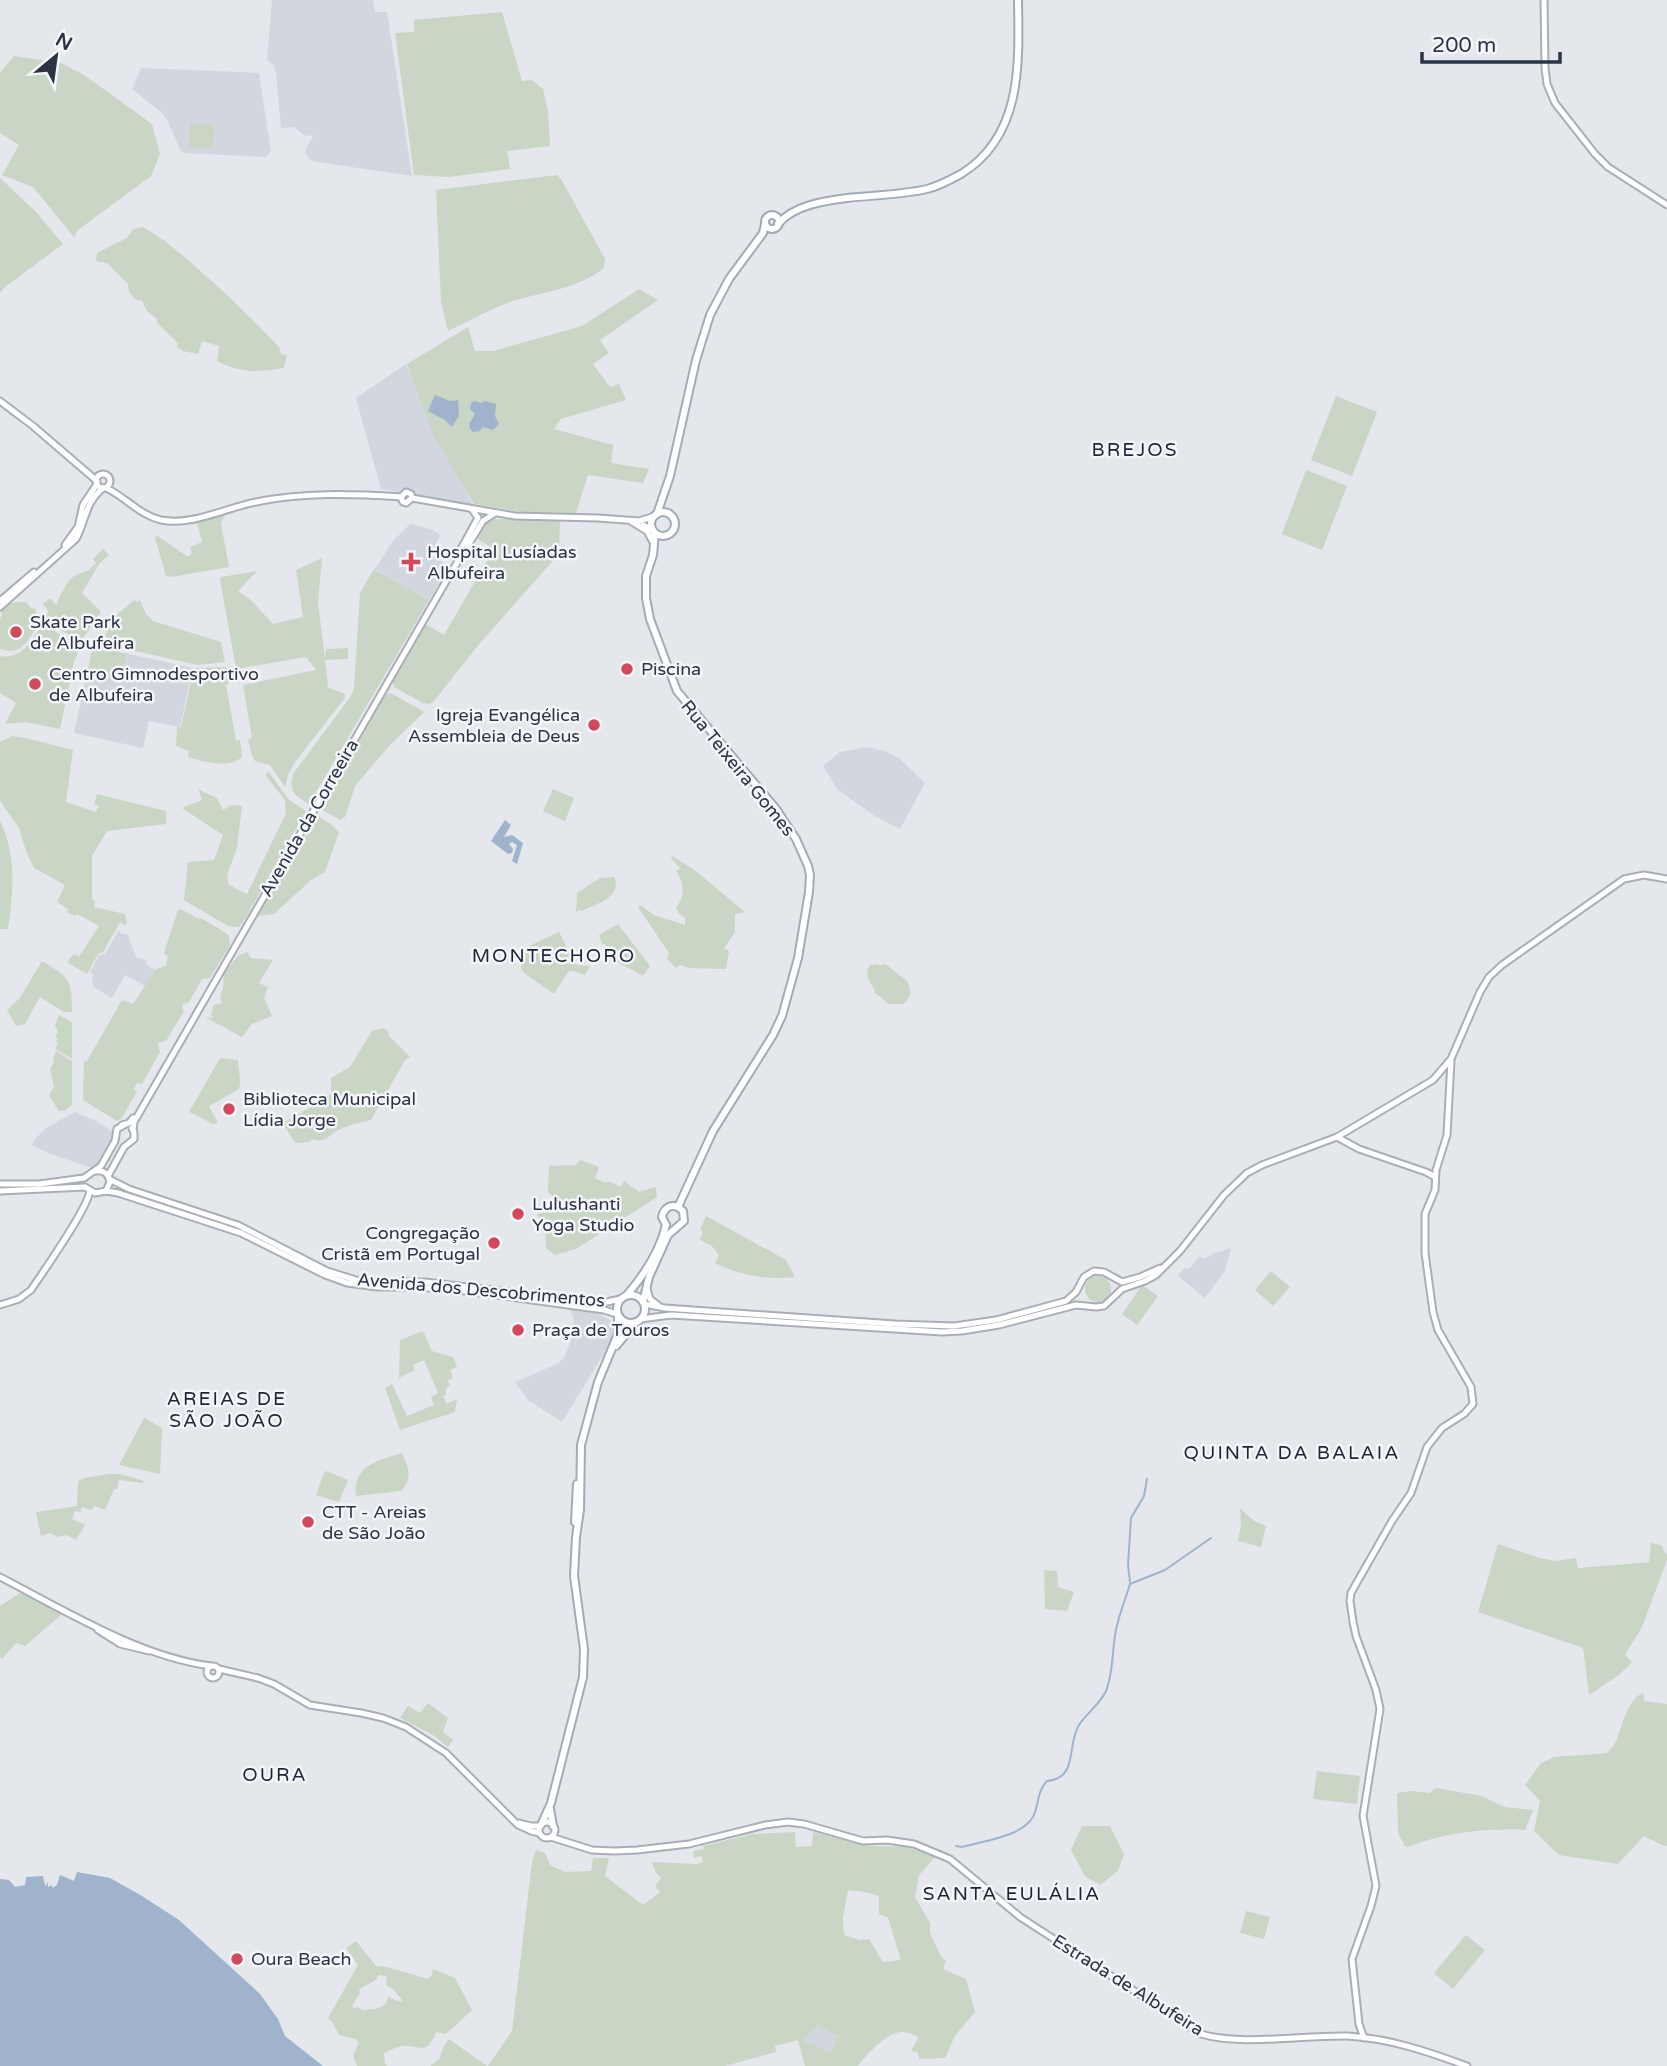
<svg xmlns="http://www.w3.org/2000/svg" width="1667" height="2066" viewBox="0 0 1667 2066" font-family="'Varela Round',sans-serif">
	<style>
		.built { fill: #d2d6de }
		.green { fill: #c9d6c5; fill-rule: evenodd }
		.water { fill: #9fb4cc }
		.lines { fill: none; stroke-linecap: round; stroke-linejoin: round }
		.stream { stroke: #9fb4cc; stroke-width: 2 }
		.secondary-casing { stroke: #a9aeb7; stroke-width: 9 }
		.primary-casing { stroke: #a3abb8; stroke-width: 10 }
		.secondary { stroke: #fff; stroke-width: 5 }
		.primary { stroke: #fff; stroke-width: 6 }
		.poi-dot { fill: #d1495b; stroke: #f4f6f9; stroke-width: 2.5 }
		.labels { text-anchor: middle; stroke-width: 5; stroke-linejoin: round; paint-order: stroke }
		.poi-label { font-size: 18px; fill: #2b3445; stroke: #f4f6f9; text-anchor: start }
		.street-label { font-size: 18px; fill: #2b3445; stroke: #f4f6f9 }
		.neighbourhood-label { font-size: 19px; letter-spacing: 2px; fill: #1d2536; stroke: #f4f6f9 }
	</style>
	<rect width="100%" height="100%" fill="#e4e7ec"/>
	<!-- built -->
	<g class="built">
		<polygon points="272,0 373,0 375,12 387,12 412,176 311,161 305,153 306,148 314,135 305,136 294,127 281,128 276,73 274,66 267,60"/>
		<polygon points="141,68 259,73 271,152 266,157 186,153 181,151 167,120 162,113 132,89"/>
		<polygon points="406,364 473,505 381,489 356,398"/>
		<polygon points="410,524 434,530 434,532 439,533 440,536 430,555 449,566 429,600 375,569 393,541"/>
		<polygon points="93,646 193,668 180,727 149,721 143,748 74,733"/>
		<polygon points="867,747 888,752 901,760 925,783 900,829 875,816 838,790 823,766 840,752"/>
		<polygon points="119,930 120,933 128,935 136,957 147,960 145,964 155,970 145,986 125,975 112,998 94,987 92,980 94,975 90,972 99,955 105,954"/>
		<polygon points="75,1112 96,1121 112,1131 113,1139 101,1161 92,1168 48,1153 32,1145 34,1140 46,1128"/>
		<polygon points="1231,1248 1225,1271 1205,1298 1178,1276 1184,1268 1189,1269 1200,1256 1204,1259 1212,1254"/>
		<polygon points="570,1310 591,1312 600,1315 611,1321 615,1330 606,1350 562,1422 528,1400 515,1382 559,1363 565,1356 571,1340 574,1319"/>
		<polygon points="817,2024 838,2036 831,2052 802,2041"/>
	</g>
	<!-- green -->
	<g class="green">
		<polygon points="502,12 522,81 532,80 543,89 548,112 550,146 507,151 510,169 449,177 414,175 395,33 414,32 414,20"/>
		<polygon points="14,56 61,63 84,75 152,124 160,154 151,176 78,230 74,237 33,187 2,175 19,145 0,133 0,73"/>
		<polygon points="190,124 214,125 213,148 189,147"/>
		<path d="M557,175l4,4 44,80 -1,9c-27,22 -65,24 -97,35 -20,8 -40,19 -59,28l-7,-29 -5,-112z"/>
		<polygon points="0,178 37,213 63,244 5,287 0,293"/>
		<path d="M142,227c17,8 31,21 45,32 32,28 63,57 92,88l2,7 6,1 -3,13c-27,4 -41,6 -67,-7l2,-15 -17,-5 -4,13 -15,-3 -6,-4 1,-4 -21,-20v-4l-10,-8 -5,-10 -7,-2 -6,-7 -1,-8 -21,-21 -11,-2 1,-8 30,-15 6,-9z"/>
		<polygon points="639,289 658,300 600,340 609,353 593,364 610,387 619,384 626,400 561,419 554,429 613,445 611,463 649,469 643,483 588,475 576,513 522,512 474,504 433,434 407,364 468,327 475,351 493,351 582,326"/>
		<polygon points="1336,396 1377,412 1352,476 1311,460"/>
		<polygon points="1306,470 1347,486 1322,550 1282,534"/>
		<polygon points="225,514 221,524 229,567 171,577 166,576 155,538 156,535 188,557 192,553 190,547 202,542 197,523"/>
		<polygon points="492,519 560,520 559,554 480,643 434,701 430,704 423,703 394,687 392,680 425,624 444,635 494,549 476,538 484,523"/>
		<path d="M103,549l6,6 -10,9 -17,29 19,19 -20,29 -24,-13 -12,-12 4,-4 -6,-8 7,-6 6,7c5,-10 10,-25 20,-30 10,-4 12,-3 20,-12l-3,-4z"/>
		<polygon points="322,558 318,603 325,659 326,649 348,648 348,659 325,660 328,684 327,687 345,694 345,698 295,762 288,775 285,787 270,765 255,761 252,756 248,739 252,738 243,685 316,670 306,657 236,669 220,579 221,577 257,571 238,591 251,600 273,624 303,617 296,570"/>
		<path d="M374,569l55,31 -120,204c-15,-9 -20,-11 -16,-30l58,-78 3,-8 6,-95z"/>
		<polygon points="134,600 137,602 140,600 146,614 153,621 221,642 225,662 198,665 100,643 114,621 112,619"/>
		<path d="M26,602l6,7 2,-1c4,5 5,10 4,15 -3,8 -13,24 -21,27 -6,2 -12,0 -17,-1v-29l2,-6 -2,-3 9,-8z"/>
		<path d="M44,622l17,14 20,8 -7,18 -14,67 -35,-7 -20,2 11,-21 -16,-10v-37c23,4 33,-18 44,-34z"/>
		<polygon points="93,646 126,654 121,677 88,670"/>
		<path d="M226,667l3,16 -3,2 10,55h4l2,17c-13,12 -38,5 -54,0l1,-6 -13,-5 1,-19h4l13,-59z"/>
		<polygon points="391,693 424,712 390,745 355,786 345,817 340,820 322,810 384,695"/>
		<polygon points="12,736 26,738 73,750 66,802 96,812 99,806 94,804 97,794 166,811 166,824 107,831 92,856 92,899 95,901 94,907 125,914 127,923 125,925 120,922 103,952 98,954 87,974 68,963 70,958 74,954 79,957 99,926 77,914 75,916 67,912 68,909 57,902 65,885 34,868 26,851 19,828 0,801 0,742"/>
		<polygon points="269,772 288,799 306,811 245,919 239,927 228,926 184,900 188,862 214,860 223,835 182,808 202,800 198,789 217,798 223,810 231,805 242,806 237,848 227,875 229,885 247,894 286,813 285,800 265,775"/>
		<polygon points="553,789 574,798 565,821 543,811"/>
		<polygon points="318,816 331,824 339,832 325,872 311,880 274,914 257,916"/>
		<path d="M0,821c17,33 13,73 8,108h-8z"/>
		<path d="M672,856l24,15 49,41 -10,2v18l-11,16 5,3 -3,18 -37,-1 -9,-3 -4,3 -9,-9 2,-6 -31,-46 2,-2 14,10 31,10v-7l-6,-4 -3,-6c10,-13 8,-24 0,-37l4,-3 -9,-10z"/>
		<path d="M614,877c9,20 -18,27 -32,34l-3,-1 -3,3 1,-20 23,-15z"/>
		<polygon points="181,909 199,919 201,918 226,933 229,936 230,945 210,978 202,979 189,1002 183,1004 182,1007 184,1011 166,1041 158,1043 160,1052 142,1084 137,1083 134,1089 137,1092 121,1119 117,1121 83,1100 84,1061 87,1061 122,1000 133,1004 156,969 166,966 168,957 164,953 178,910"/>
		<polygon points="618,924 650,966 643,976 604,955 608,951 605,944 602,944 599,935"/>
		<polygon points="559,932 576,965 590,966 585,975 573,971 568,972 554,994 524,973 521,969 521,965 518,962 529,946"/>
		<polygon points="247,952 251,958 273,960 259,983 268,987 264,998 272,1016 252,1024 242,1037 205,1017 213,1018 211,1014 214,1005 222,1003 220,997 223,988 224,974 238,956"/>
		<path d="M42,961c28,17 30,18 30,51h-8l-24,-15 -15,27 -9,2 -9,-16 13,-12z"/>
		<path d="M876,964l6,2 1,-2 4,1 21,17 3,12 -7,10h-15l-15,-12 1,-2c-6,-8 -11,-17 -5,-25z"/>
		<polygon points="59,1015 72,1022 72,1059 55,1049 58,1043 56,1042 58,1039 55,1037 58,1032 55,1025"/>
		<path d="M383,1028l5,3 1,5 21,21 -5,3 -34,60c-9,2 -19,4 -28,8 -11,4 -17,16 -30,11l-4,3 -14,1 -12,-20 45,-26 3,-4v-15l19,-11 22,-36z"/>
		<polygon points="56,1051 72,1061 72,1105 64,1111 59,1111 49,1095 54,1087 50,1069 54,1062 53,1060"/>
		<path d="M220,1058l18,2c0,10 4,20 1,29l-30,17 9,17 -5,1 -24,-12z"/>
		<polygon points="580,1160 599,1167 595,1178 606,1183 608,1181 621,1187 624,1181 639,1192 656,1187 657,1197 576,1249 555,1255 546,1248 545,1230 537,1214 554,1210 553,1197 548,1192 549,1166 576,1165"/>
		<path d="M706,1216l80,44 9,17c-28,3 -54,-1 -80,-14l4,-8 -8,-10 -11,-5 3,-8 -3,-2z"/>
		<polygon points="1271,1271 1290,1287 1273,1306 1255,1290"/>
		<circle cx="1098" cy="1289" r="13"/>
		<polygon points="1142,1285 1158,1296 1137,1325 1122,1314"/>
		<polygon points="423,1331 432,1351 453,1357 457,1367 450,1370 453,1378 448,1380 450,1386 446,1388 446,1395 443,1396 447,1404 457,1399 455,1412 400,1430 385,1388 392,1384 407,1416 434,1405 431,1397 438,1393 424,1360 413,1365 415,1370 399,1378 400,1340"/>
		<polygon points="144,1418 162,1428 160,1474 119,1465"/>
		<path d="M402,1453c6,15 12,24 -1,38l-45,5c-4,-31 22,-35 46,-43z"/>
		<polygon points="326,1471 348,1480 339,1502 316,1495 324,1473"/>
		<polygon points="109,1474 120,1474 144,1481 143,1483 119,1480 117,1489 114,1489 105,1510 95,1506 91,1510 82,1507 81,1512 75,1511 72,1519 85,1525 76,1540 66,1535 58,1537 50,1533 41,1536 36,1512 77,1506 78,1481 84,1478"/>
		<polygon points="1240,1508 1254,1521 1266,1526 1261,1547 1238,1541 1241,1525"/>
		<polygon points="1651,1543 1661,1545 1667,1555 1667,1560 1642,1627 1625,1655 1632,1662 1619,1675 1589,1695 1583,1648 1478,1612 1498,1544 1540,1558 1555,1561 1576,1558 1578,1568 1649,1562"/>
		<polygon points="1044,1570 1057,1571 1058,1587 1074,1592 1067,1611 1045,1609"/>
		<polygon points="22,1592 62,1614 25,1646 16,1643 2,1659 0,1657 0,1606"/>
		<path d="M1643,1693l1,8 23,3v142l-5,-1 -18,-9 -26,28 -59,-9 -25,-24 6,-30 -15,-16 16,-22 13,-6 53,-4c4,-4 8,-9 10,-14 6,-15 10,-39 26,-46z"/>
		<polygon points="428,1703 448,1718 443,1732 453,1740 448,1747 433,1735 400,1718 408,1706 420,1713"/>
		<polygon points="1317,1771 1360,1776 1357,1804 1313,1799"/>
		<path d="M1436,1788l46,8 22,11 29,3 -8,20c-39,-2 -80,2 -117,17l-3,-1 -7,-13 -1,-40 14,-2 18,2z"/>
		<polygon points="1082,1826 1110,1826 1124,1854 1118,1871 1100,1885 1085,1876 1071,1850"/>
		<path d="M795,1832l1,15 16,-1 1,-14 56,14 37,1 30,9 -17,19 -4,22 15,26v10l12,25 4,2 -3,9 23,10 9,33 -20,24 -10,22 -26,1 -1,-7 -7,-1 8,-14c-5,-2 -11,-5 -16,-5 -14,-2 -37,23 -45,34h-53l-7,-26 -23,6 1,6 -51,14h-237l24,-35 20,-169 4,-12 9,3 5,12 15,7 26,-1 2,-13h16l-4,18 38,29 17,-13 -5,-6 6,-8 -5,-5 -4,-11 45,2 6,-2 -1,-6 -8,2 -1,-7 11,-2 -1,-3 50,-12zM848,1890l17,2 14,4v18l9,4 13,42 -18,2 -14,-23 -9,1 -16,-5 -1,-17zM817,2025l21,11 -7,16 -28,-11z"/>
		<polygon points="1246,1911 1270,1917 1264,1939 1240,1933"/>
		<polygon points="1466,1935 1485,1950 1453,1989 1434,1973"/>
		<path d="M356,1941l20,25 11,1 41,12 4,-4 1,-6 22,9 17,32 -26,24 -10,-2c-10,26 -17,12 -35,14 -5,1 -12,5 -17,7l1,11 2,1 -1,1h-29l-4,-10 6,-14 -4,-3 -16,-4 -6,-12 -5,-5 30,-53 -12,-17zM380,1975l6,1 1,10 6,3 9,11 -1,2 -13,-5c-2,13 -14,12 -25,13l-6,-3 -3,2 -2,-3 8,-13 -1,-4 19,-10 -2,-2z"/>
		<polygon points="449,2039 487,2066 430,2066 439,2059 444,2046"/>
	</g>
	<!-- water -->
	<g class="water">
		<polygon points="435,395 450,401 458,400 459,416 452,427 445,420 428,411"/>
		<polygon points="485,401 496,404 495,416 499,424 493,430 483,427 480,431 473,432 470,429 469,424 475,414 470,409 471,403 474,401 481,403"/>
		<polygon points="505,820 511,825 504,837 512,835 523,843 517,864 512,861 517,845 512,842 509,844 513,849 512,853 508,854 491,841"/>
		<polygon points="77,1872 110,1878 142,1896 179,1920 260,1994 278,2019 285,2036 323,2066 0,2066 0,1879 9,1880 15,1887 25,1885 26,1877 43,1876 45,1885 46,1886 48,1882 48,1887 52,1885 52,1888 57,1885 60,1875 74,1881"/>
	</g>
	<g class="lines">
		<!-- stream -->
		<g class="stream">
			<polyline points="1130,1582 1128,1565 1131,1518 1144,1496 1147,1479"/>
			<path d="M956,1846l6,1c21,-6 59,-10 71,-30 6,-12 4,-26 14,-36 32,-3 19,-35 32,-56 8,-12 21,-21 27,-34 7,-17 6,-37 9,-55 2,-17 10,-35 15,-52l35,-14 46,-32"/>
		</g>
		<!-- secondary casing -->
		<g class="secondary-casing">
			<g id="secondary">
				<polyline points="1544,0 1545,68 1547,84 1555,103 1595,154 1608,167 1667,205"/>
				<polyline points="0,401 33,426 97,481"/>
				<circle cx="103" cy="481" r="7"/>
				<path d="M106,488c20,9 33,27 55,32 32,6 64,-12 95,-18 47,-10 97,-8 145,-5"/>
				<polyline points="401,497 406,492 411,494 412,498"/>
				<polyline points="401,497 403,502 406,503 412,498"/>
				<polyline points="412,498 515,516 598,518 639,521 655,516"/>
				<polyline points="632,522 647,531 654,544"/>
				<polyline points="643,525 653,530"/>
				<polyline points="65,545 78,527 83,505 97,484"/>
				<polyline points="456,558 478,518 472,509"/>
				<polyline points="0,601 34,572"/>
				<path d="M0,607l76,-68c10,-19 9,-36 27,-51"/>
				<polyline points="122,1125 129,1123 133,1118"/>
				<polyline points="133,1130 134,1122 452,571 483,521 495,513"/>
				<polyline points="1337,1137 1359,1149 1426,1172 1435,1177"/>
				<path d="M96,1171c8,-1 13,3 14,11l-4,9"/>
				<polyline points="108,1176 124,1147 134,1139 134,1133 132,1128"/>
				<polyline points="109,1179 129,1189 238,1225 327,1271 356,1280 381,1282 425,1282 603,1303 620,1299"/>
				<polyline points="0,1184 39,1184 84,1178 101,1166 115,1141 117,1129 124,1125"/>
				<polyline points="0,1191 85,1187 95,1193 106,1191 118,1193 241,1233 325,1275 347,1283 378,1287 417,1287 466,1291 604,1310 617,1314"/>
				<polyline points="647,1289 650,1299 659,1306"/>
				<polyline points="644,1304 665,1308 895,1324 954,1326 996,1320 1066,1301 1076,1292 1084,1277 1094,1271 1104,1272 1122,1282 1140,1277 1160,1268"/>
				<path d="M0,1305l19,-6 12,-9c12,-18 58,-83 59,-100"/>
				<polyline points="640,1319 671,1315 942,1332 962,1331 999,1325 1076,1305 1096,1307 1104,1306 1122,1289 1145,1281 1156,1275 1180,1251 1224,1195 1247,1173 1262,1165 1337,1137 1433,1080 1451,1059 1480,992 1489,977 1502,965 1624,879 1644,875 1667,879"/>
				<path d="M0,1577c64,33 140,80 211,89"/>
				<polyline points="98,1630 120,1644 149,1651"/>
				<circle cx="213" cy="1672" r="6"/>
				<polyline points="219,1669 258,1678 274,1684 310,1705 361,1713 383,1718 406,1727 446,1753 518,1825 531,1831 539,1833"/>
				<circle cx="547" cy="1830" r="8"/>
				<polyline points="519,1823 531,1826 540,1826"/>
				<path d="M551,1837l41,13 22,1 23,-1 52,-6 76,-19 23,-3 16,2 59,17 24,-1 27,4 36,15 70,58 181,117c41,12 101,1 146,2 42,2 82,16 120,30"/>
				<polyline points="1364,2038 1359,2024 1352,1959 1371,1906 1376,1886 1363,1816 1380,1709 1376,1690 1356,1636 1353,1622 1350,1601 1351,1593 1356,1584 1392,1521 1411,1493 1427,1447 1442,1428 1464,1414 1473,1404 1471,1387 1438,1330 1433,1312 1425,1253 1425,1214 1435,1190 1436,1170 1447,1135 1451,1061"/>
			</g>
		</g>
		<!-- primary casing -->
		<g class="primary-casing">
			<g id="primary">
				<circle cx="772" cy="222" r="7"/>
				<path d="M778,224c16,-19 46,-23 69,-26 26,-3 54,-3 80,-9 12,-3 23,-9 34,-15 62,-38 58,-111 57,-174"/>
				<circle cx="663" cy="524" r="12"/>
				<polyline points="657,514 670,476 696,360 710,315 729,279 763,233 765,224"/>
				<polyline points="655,533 653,555 646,576 646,598 650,619 677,691 776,809 796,839 808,866 810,875 809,892 798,958 782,1016 773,1035 713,1131 678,1207"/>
				<path d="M666,1225l-4,-8c2,-9 8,-13 16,-10"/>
				<circle cx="631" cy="1309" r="14"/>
				<path d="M627,1295c17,-20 33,-44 39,-70"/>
				<polyline points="643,1302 649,1277 668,1235 684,1221 683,1211 678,1207"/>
				<polyline points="616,1346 635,1323"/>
				<polyline points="575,1522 577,1484"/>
				<polyline points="550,1809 553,1826"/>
				<polyline points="541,1825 551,1803 583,1677 584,1649 574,1576 576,1537 580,1510 581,1445 598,1382 618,1334 618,1316"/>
			</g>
		</g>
		<!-- secondary -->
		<use href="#secondary" class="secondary"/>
		<!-- primary -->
		<use href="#primary" class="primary"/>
	</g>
	<!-- markers -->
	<g class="poi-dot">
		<path d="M407.5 551.5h7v7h7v7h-7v7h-7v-7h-7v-7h7z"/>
		<circle cx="16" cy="632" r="7"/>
		<circle cx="627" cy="669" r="7"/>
		<circle cx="35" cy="684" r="7"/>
		<circle cx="594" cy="725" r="7"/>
		<circle cx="229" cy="1109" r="7"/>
		<circle cx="518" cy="1214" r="7"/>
		<circle cx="494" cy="1243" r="7"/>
		<circle cx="518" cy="1330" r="7"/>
		<circle cx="308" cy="1522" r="7"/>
		<circle cx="237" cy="1959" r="7"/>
	</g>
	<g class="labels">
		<!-- poi labels -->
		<g class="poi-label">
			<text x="427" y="558">Hospital Lusíadas<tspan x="427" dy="21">Albufeira</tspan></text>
			<text x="30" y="628">Skate Park<tspan x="30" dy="21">de Albufeira</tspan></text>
			<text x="641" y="675">Piscina</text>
			<text x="49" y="680">Centro Gimnodesportivo<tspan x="49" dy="21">de Albufeira</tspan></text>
			<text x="580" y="721" text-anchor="end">Igreja Evangélica<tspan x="580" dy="21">Assembleia de Deus</tspan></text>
			<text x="243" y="1105">Biblioteca Municipal<tspan x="243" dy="21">Lídia Jorge</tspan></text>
			<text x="532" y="1210">Lulushanti<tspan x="532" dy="21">Yoga Studio</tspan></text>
			<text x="480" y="1239" text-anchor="end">Congregação<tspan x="480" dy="21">Cristã em Portugal</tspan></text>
			<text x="532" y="1336">Praça de Touros</text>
			<text x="322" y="1518">CTT - Areias<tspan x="322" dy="21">de São João</tspan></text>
			<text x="251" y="1965">Oura Beach</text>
		</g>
		<!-- street labels -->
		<g class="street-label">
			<text transform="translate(738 768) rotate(51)" y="6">Rua Teixeira Gomes</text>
			<text transform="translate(309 818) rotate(-60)" y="6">Avenida da Correeira</text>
			<text transform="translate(481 1290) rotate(5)" y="6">Avenida dos Descobrimentos</text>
			<text transform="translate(1128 1985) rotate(32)" y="6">Estrada de Albufeira</text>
		</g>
		<!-- neighbourhood labels -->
		<g class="neighbourhood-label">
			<text x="1135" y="456">BREJOS</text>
			<text x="554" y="962">MONTECHORO</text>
			<text x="227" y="1405">AREIAS DE<tspan x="227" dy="22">SÃO JOÃO</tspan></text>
			<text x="1292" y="1459">QUINTA DA BALAIA</text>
			<text x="275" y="1781">OURA</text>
			<text x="1012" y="1900">SANTA EULÁLIA</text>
		</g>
	</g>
	<!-- north arrow -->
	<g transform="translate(56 56) rotate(29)" stroke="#f4f6f9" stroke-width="5" paint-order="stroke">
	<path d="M0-5L12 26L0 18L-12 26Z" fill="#2b3445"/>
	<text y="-10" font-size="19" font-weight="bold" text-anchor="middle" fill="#2b3445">N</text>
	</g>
	<!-- scale -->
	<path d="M1422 52v10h138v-10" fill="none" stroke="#2b3445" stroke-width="3.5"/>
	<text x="1432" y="52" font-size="21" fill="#2b3445" stroke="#f4f6f9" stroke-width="5" paint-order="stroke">200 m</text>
</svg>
